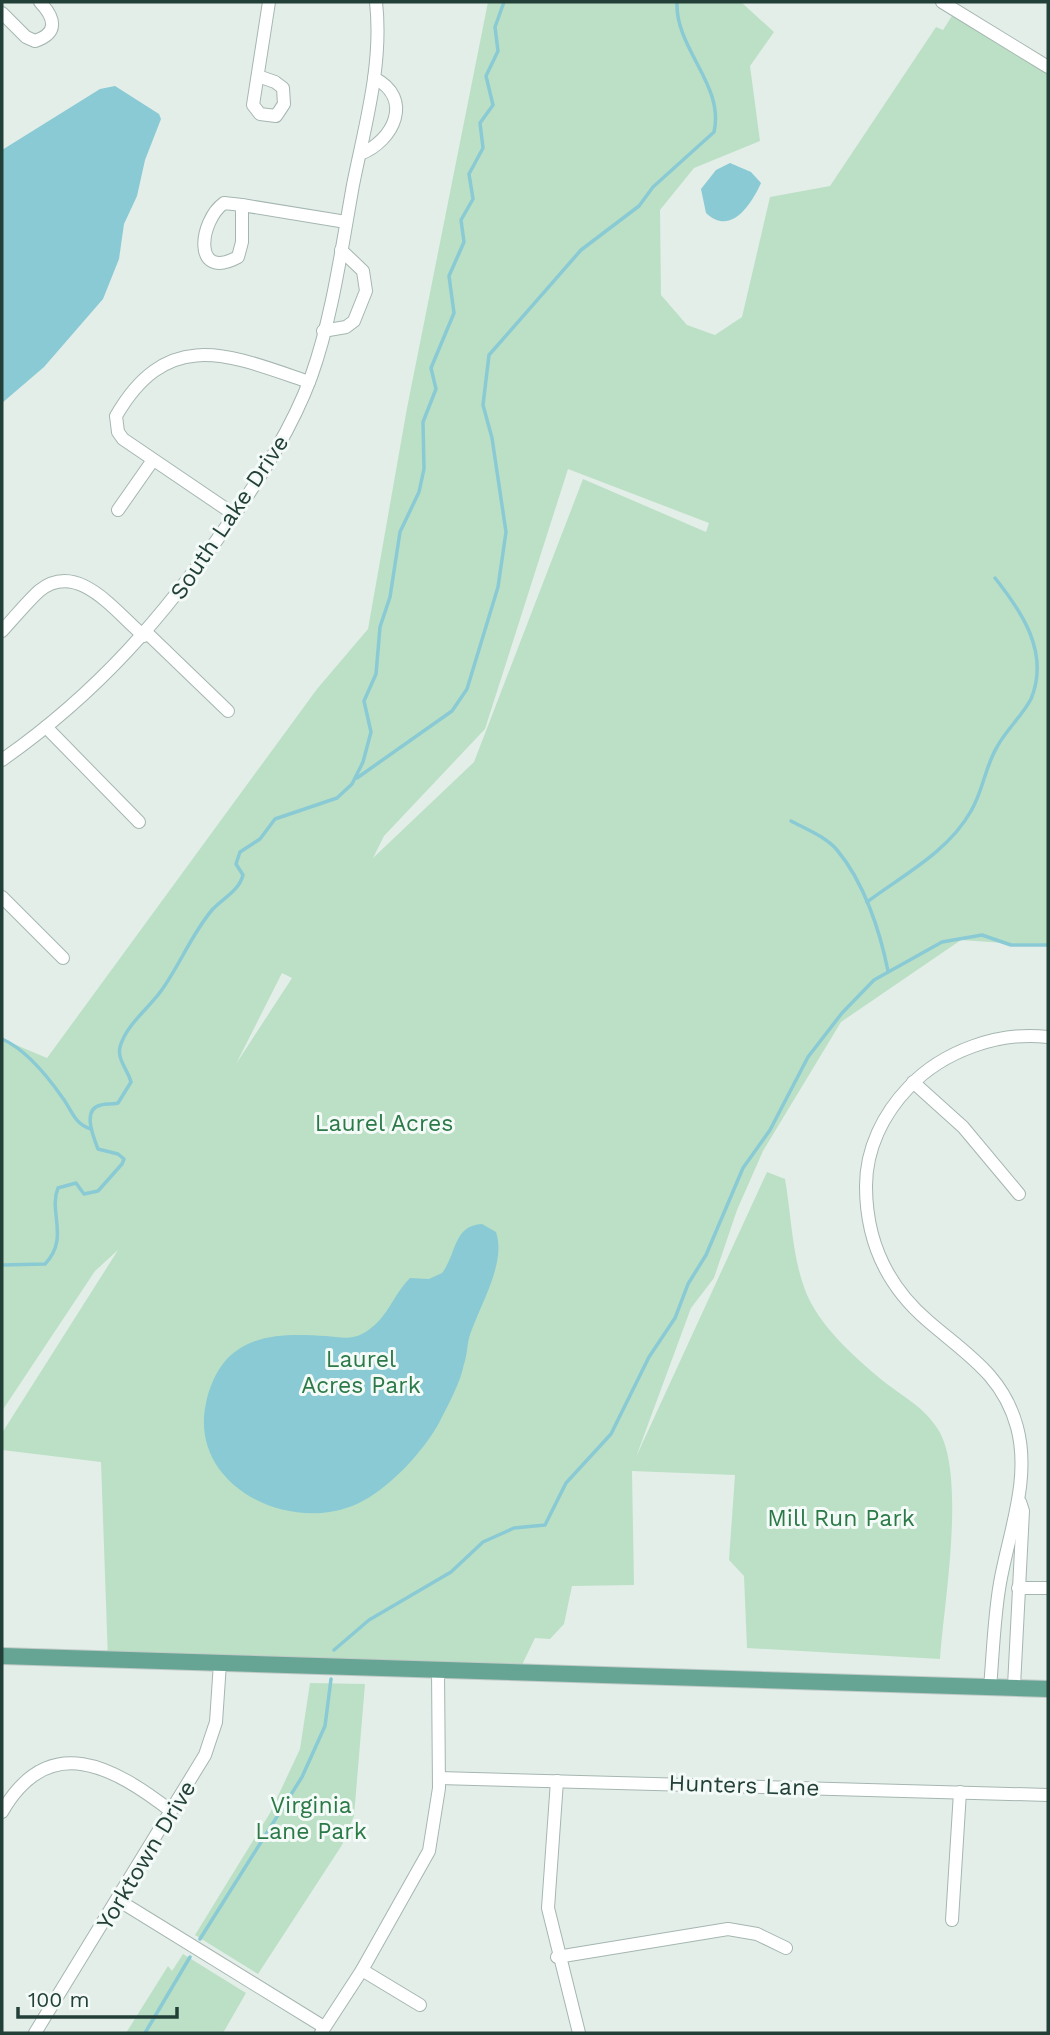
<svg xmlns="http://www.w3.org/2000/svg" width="1050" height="2035" viewBox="0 0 1050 2035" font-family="'Work Sans',sans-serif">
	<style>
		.green { fill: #bce0c5; fill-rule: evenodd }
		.water { fill: #8acad5 }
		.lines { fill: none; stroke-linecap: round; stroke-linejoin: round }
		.stream { stroke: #8acad5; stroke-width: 3.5 }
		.minor-casing { stroke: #a5b6b0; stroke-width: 14 }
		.major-casing { stroke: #c1cac7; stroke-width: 18 }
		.minor { stroke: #fff; stroke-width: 12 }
		.major { stroke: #66a594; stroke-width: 16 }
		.labels { text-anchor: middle; stroke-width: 6; stroke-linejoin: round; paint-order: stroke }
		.street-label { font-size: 23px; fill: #224038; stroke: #f4faf7 }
		.park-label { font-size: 23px; fill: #2a7947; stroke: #f4faf7 }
	</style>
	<rect width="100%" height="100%" fill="#e3eee9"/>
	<!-- green -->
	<g class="green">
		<path d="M488,2h253l33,30 -24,34 10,75 -66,27 -34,42 1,85 26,30 28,10 27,-18 28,-120 60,-11 106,-159 7,3 12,-19 93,56v879l-87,-6 -120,82 -78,129 -26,59 -23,68 -23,30 -55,149 131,-285 18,7c6,34 7,73 18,105 11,36 45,67 73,91 21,19 48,30 63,56 27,47 5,172 1,228l-193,-11 -3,-72 -15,-16 6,-85 -103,-4 2,114 -62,1 -8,38 -14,15 -15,-1 -17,35 -410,-13 -7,-198 -99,-12v-17l116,-183 -23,21 -93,140v-372l45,19 270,-369 51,-60 39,-221zM568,469l141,54 -3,9 -123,-53 -109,283 -101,96 11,-22 101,-107zM282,973l10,5 -56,86z"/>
		<polygon points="310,1683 365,1684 354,1816 342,1845 258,1974 195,1935 270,1813 300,1749"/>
		<polygon points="183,1954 246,1993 223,2033 126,2033 168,1966 172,1971"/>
	</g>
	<!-- water -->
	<g class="water">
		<polygon points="115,86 159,114 161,119 145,160 137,196 124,224 119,259 103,299 44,367 2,403 2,150 100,89"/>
		<path d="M730,163l21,9 10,11c-9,20 -30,54 -55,30l-5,-24 15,-19z"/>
		<path d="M482,1224l14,8c11,32 -18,76 -27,106 -2,9 -2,18 -5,26 -4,20 -16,41 -25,59 -16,29 -51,67 -82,81 -69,31 -169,-19 -151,-101 3,-15 10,-32 20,-43 26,-28 65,-26 100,-24 12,1 25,4 36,-2 25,-13 30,-38 48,-56l19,1 13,-6c14,-17 11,-48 40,-49z"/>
	</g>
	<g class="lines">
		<!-- stream -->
		<g class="stream">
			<path d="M357,778l95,-67 15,-22 31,-102 8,-55 -14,-94 -9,-33 6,-50 92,-105 58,-44 14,-19 61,-55c11,-47 -39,-83 -37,-130"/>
			<path d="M791,821c15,8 35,16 46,29 27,32 43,81 51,121"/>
			<path d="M867,902c36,-27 81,-50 104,-91 12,-20 14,-44 26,-64 9,-17 25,-31 34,-48 19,-46 -9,-87 -36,-121"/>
			<path d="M2,1039c23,10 46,38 60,58 10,13 12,27 29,32"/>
			<path d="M2,1265l43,-1c25,-26 3,-52 13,-76l18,-5 8,11 14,-3 24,-27 2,-5 -6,-5 -20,-5c-4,-11 -17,-40 3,-44 5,-2 11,0 17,-2l13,-21c-3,-12 -14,-22 -11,-35 6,-22 28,-38 41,-56 19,-26 30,-56 51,-81 11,-12 27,-19 31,-35l-7,-11 4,-12 20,-13 15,-20 62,-21 15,-14 11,-22 8,-30 -7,-31 12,-27 4,-47 10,-30 10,-65 19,-40 5,-23 -1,-47 13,-33 -5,-21 23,-55 -5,-37 15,-34 -3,-22 12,-21 -4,-25 14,-26 -3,-25 13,-18 -7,-29 12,-25 -3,-24 9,-25"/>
			<polyline points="334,1650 369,1620 451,1572 483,1542 514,1528 545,1525 566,1483 611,1434 649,1357 675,1318 688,1284 706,1255 743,1168 770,1130 808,1057 842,1013 874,980 942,942 982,935 1011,945 1048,945"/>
			<polyline points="200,1939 302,1777 325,1726 331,1679"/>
			<polyline points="145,2033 190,1957"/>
		</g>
		<!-- minor casing -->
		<g class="minor-casing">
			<g id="minor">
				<polyline points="942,2 1048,67"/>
				<path d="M2,13l24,24 9,4c24,-8 20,-23 5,-39"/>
				<polyline points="258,76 275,82 283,88 284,104 276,116 260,114 253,105 269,2"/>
				<path d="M360,154c34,-13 54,-56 14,-76"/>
				<path d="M224,203l18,2v37l-4,15c-46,25 -39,-36 -14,-54z"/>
				<polyline points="242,205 346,222"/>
				<polyline points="323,331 346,327 354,321 366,291 363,271 341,250"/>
				<polyline points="118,510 153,460"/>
				<path d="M235,515l-112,-76 -5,-7 -2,-16c52,-90 114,-61 193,-34"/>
				<path d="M2,631c12,-13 24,-28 37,-40 39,-32 77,22 105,45"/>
				<polyline points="146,632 228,711"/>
				<polyline points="46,727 139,822"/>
				<path d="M2,760c97,-68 162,-144 229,-240 31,-45 61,-92 80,-143 21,-58 31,-131 42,-192 12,-60 30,-121 23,-183"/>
				<polyline points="2,897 63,958"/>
				<polyline points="913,1082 963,1127 1019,1194"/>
				<polyline points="1018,1588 1048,1588"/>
				<polyline points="1014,1686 1023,1511 1020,1502"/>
				<path d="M990,1688c3,-35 4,-71 10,-105 9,-51 31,-104 17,-156 -14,-52 -51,-73 -89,-106 -41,-35 -62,-81 -62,-135 0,-37 17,-72 43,-99 34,-36 90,-56 139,-50"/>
				<polyline points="439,1778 1048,1795"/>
				<polyline points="557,1781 548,1908 579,2033"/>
				<path d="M2,1812c47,-82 112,-45 169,-1"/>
				<polyline points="118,1900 324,2027"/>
				<polyline points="952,1920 960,1792"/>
				<polyline points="557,1957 728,1929 757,1934 786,1948"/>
				<polyline points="362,1970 420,2005"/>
				<polyline points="35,2033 205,1755 216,1722 220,1663"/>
				<polyline points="321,2033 362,1970 429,1851 439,1788 438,1670"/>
			</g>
		</g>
		<!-- major casing -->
		<g class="major-casing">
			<polyline id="major" points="2,1656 1048,1689"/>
		</g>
		<!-- minor -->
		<use href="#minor" class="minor"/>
		<!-- major -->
		<use href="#major" class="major"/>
	</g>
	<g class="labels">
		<!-- street labels -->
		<g class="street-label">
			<text transform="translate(229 517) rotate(-56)" y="8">South Lake Drive</text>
			<text transform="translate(744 1785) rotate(2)" y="8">Hunters Lane</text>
			<text transform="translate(146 1855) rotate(-59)" y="8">Yorktown Drive</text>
		</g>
		<!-- park labels -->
		<g class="park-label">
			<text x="384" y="1131">Laurel Acres</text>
			<text x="361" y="1367">Laurel<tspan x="361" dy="26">Acres Park</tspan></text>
			<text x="841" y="1526">Mill Run Park</text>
			<text x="311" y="1813">Virginia<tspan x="311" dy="26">Lane Park</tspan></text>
		</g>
	</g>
	<!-- border -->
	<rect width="1050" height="2035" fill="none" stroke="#224038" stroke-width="7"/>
	<!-- scale -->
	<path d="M18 2007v10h159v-10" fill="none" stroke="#224038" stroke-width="3.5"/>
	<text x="28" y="2007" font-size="21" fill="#224038" stroke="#f4faf7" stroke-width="5" paint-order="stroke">100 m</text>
</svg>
